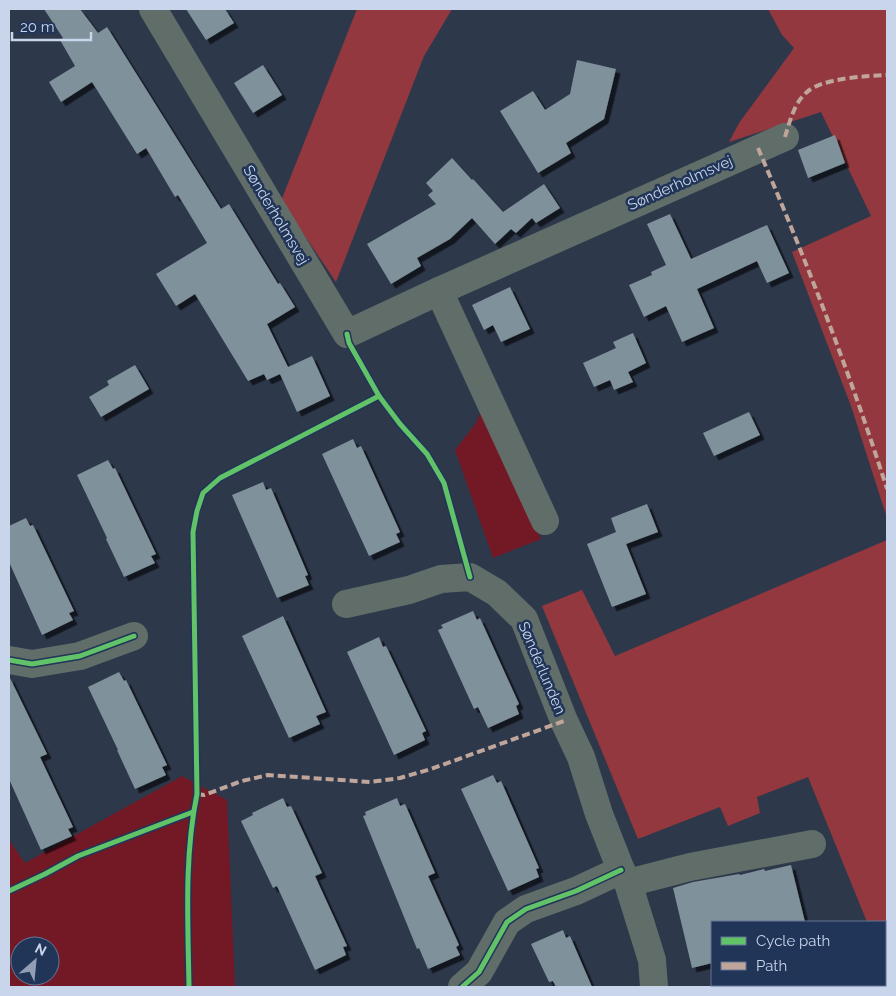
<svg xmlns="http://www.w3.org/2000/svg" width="896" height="996" viewBox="0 0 896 996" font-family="Raleway,sans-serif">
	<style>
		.green { fill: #731926; fill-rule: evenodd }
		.forest { fill: #93383e }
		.building { fill: #7f919a; filter: url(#shadow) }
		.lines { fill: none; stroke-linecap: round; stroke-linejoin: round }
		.minor { stroke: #616d68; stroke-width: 28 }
		.quiet { stroke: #c0a59a; stroke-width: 4; stroke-dasharray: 8 4; stroke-linecap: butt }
		.cycleway-casing { stroke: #213558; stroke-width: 8 }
		.cycleway { stroke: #61c268; stroke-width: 5 }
		.labels { text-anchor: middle; stroke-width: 5; stroke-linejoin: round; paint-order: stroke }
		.street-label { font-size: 15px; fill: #c8d5eb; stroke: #213558 }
	</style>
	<defs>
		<filter id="shadow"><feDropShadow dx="4.5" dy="4.5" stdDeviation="0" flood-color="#0009"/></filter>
	</defs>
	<rect width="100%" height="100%" fill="#2e384b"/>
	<!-- green -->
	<g class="green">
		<polygon points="482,409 541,539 493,558 455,450 476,423"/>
		<path d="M182,776l45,24 8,187h-226v-147l16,23zM20,946h30v30h-30z"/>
		<polygon points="756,985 874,985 874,987 731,987"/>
	</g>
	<!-- forest -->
	<g class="forest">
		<polygon points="357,9 452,9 424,56 336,282 281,201"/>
		<polygon points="768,9 887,9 887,518 851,406 792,252 871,216 821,112 729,142 739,123 794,48 782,35"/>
		<polygon points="887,540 887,987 874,987 874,985 885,985 885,922 867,922 808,777 757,797 760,813 728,826 720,807 638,839 542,606 582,590 615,656"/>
	</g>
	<!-- building -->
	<g class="building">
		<polygon points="44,9 80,9 98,33 107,27 221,209 229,204 278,284 280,283 295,307 267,324 288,367 312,356 330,396 297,412 280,374 267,380 264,374 248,381 195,294 176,306 156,274 207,243 178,195 175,197 146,148 137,154 92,82 61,102 49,82 75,66 60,40 63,38"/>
		<polygon points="186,9 225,9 234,23 206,40"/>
		<polygon points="577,60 616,69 604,119 566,143 571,153 538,173 500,111 533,91 545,110 570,94"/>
		<polygon points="263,65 282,95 253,113 234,83"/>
		<polygon points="835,135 845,163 808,178 798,150"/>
		<polygon points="452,158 472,180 473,179 503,212 544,184 560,208 536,223 532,218 516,233 511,229 495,244 472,218 450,239 417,258 421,266 391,284 367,244 436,204 428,195 433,191 426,183"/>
		<polygon points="670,214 691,259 767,225 789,273 767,283 757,261 697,289 714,328 682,342 666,306 644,317 629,285 652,275 651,272 666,265 647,224"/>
		<polygon points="510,287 530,329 501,342 493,325 484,330 472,305"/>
		<polygon points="633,333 646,363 628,372 633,382 614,390 610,380 594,387 583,363 616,348 613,342"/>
		<polygon points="135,365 149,389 101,417 89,397 109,385 107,381"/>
		<polygon points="749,412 760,435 714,456 703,433"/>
		<polygon points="353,439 357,448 361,446 400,532 396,534 400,542 369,556 322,454"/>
		<polygon points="108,460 113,469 115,468 156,554 151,556 155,563 124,577 106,539 107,538 77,475"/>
		<polygon points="263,482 266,490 271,488 308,575 305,576 309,585 277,598 232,495"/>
		<polygon points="647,504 658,532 626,544 646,594 612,607 587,544 616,532 611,518"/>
		<polygon points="26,518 30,526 33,525 74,611 69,613 73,620 42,635 9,562 9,526"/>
		<polygon points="473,611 477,620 480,618 519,704 516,706 519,714 488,728 478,707 474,709 438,630 443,628 441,625"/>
		<polygon points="283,616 326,712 316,716 320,724 289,738 242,636"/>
		<polygon points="379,637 383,647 386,646 426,731 422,733 425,740 394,755 347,652"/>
		<polygon points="119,672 124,681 126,680 167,765 162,767 166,775 135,789 117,750 118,750 88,687"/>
		<polygon points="9,676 47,754 40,757 73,827 68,829 72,836 41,850 9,779"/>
		<polygon points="493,775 497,783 501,781 539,868 536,869 539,877 508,891 461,789"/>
		<polygon points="283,798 287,807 291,806 322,873 315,876 347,946 343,947 346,955 315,970 277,886 273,888 241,821 253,815 252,813"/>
		<polygon points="397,798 400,806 405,804 435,873 428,876 459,945 456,947 460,955 428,969 419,948 417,949 363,816 366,815 365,812"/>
		<polygon points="791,865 805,922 712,922 712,963 692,968 673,888 693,882 739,874 740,875 764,869 765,871"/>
		<polygon points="563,930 566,938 570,936 592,987 556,987 553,981 549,982 531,944"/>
	</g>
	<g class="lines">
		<!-- minor -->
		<g class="minor">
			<polyline points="153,9 347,334 439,291 785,137"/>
			<polyline points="439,291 545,521"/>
			<polyline points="346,604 409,590 441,579 470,577 497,593 524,619 564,721 581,757 599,814 621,870 628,883 652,960 654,987"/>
			<polyline points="9,660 32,664 80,656 134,636"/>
			<polyline points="628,883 690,867 812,844"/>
			<polyline points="462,987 479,972 507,922 526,909 576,891 621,870"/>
		</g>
		<!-- quiet -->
		<g class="quiet">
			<path d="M785,137c5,-16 9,-34 22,-45 15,-14 60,-16 80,-17"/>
			<path d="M758,148c48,112 92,225 129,341"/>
			<polyline points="197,794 204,795 242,781 268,775 370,782 400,778 431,769 564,721"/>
		</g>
		<!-- cycleway casing -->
		<g class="cycleway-casing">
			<g id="cycleway">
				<polyline points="347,334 349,343 379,396 400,424 427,454 444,483 470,577"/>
				<polyline points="9,660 32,664 80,656 134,636"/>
				<polyline points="9,891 45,874 78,856 193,812"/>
				<path d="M189,987c-1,-64 -5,-130 8,-193l-4,-262 4,-21 6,-18 17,-15 159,-82"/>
				<polyline points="462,987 479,972 507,922 526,909 576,891 621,870"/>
			</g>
		</g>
		<!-- cycleway -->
		<use href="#cycleway" class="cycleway"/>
	</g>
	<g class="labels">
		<!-- street labels -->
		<g class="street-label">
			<text transform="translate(680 183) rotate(-24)" y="5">Sønderholmsvej</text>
			<text transform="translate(276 215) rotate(59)" y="5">Sønderholmsvej</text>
			<text transform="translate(542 668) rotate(67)" y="5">Sønderlunden</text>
		</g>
	</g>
	<!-- border -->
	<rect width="896" height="996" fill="none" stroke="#c8d5eb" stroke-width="20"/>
	<!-- legend -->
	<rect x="711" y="921" width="175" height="65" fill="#213558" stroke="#647593"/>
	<rect x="721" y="937" width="25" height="8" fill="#61c268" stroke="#647593"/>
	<text x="756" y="946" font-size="15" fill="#c8d5eb">Cycle path</text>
	<rect x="721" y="962" width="25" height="8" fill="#c0a59a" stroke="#647593"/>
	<text x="756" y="971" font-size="15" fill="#c8d5eb">Path</text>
	<!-- north arrow -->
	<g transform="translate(35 961) rotate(27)"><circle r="24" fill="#213558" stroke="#647593"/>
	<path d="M0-4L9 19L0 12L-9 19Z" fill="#929eb3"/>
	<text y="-8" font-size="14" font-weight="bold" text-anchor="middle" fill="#c8d5eb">N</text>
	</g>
	<!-- scale -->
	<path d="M12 32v8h79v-8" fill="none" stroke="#c8d5eb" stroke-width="2.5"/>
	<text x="20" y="32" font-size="15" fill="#c8d5eb" stroke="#213558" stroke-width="4" paint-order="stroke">20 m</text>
</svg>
